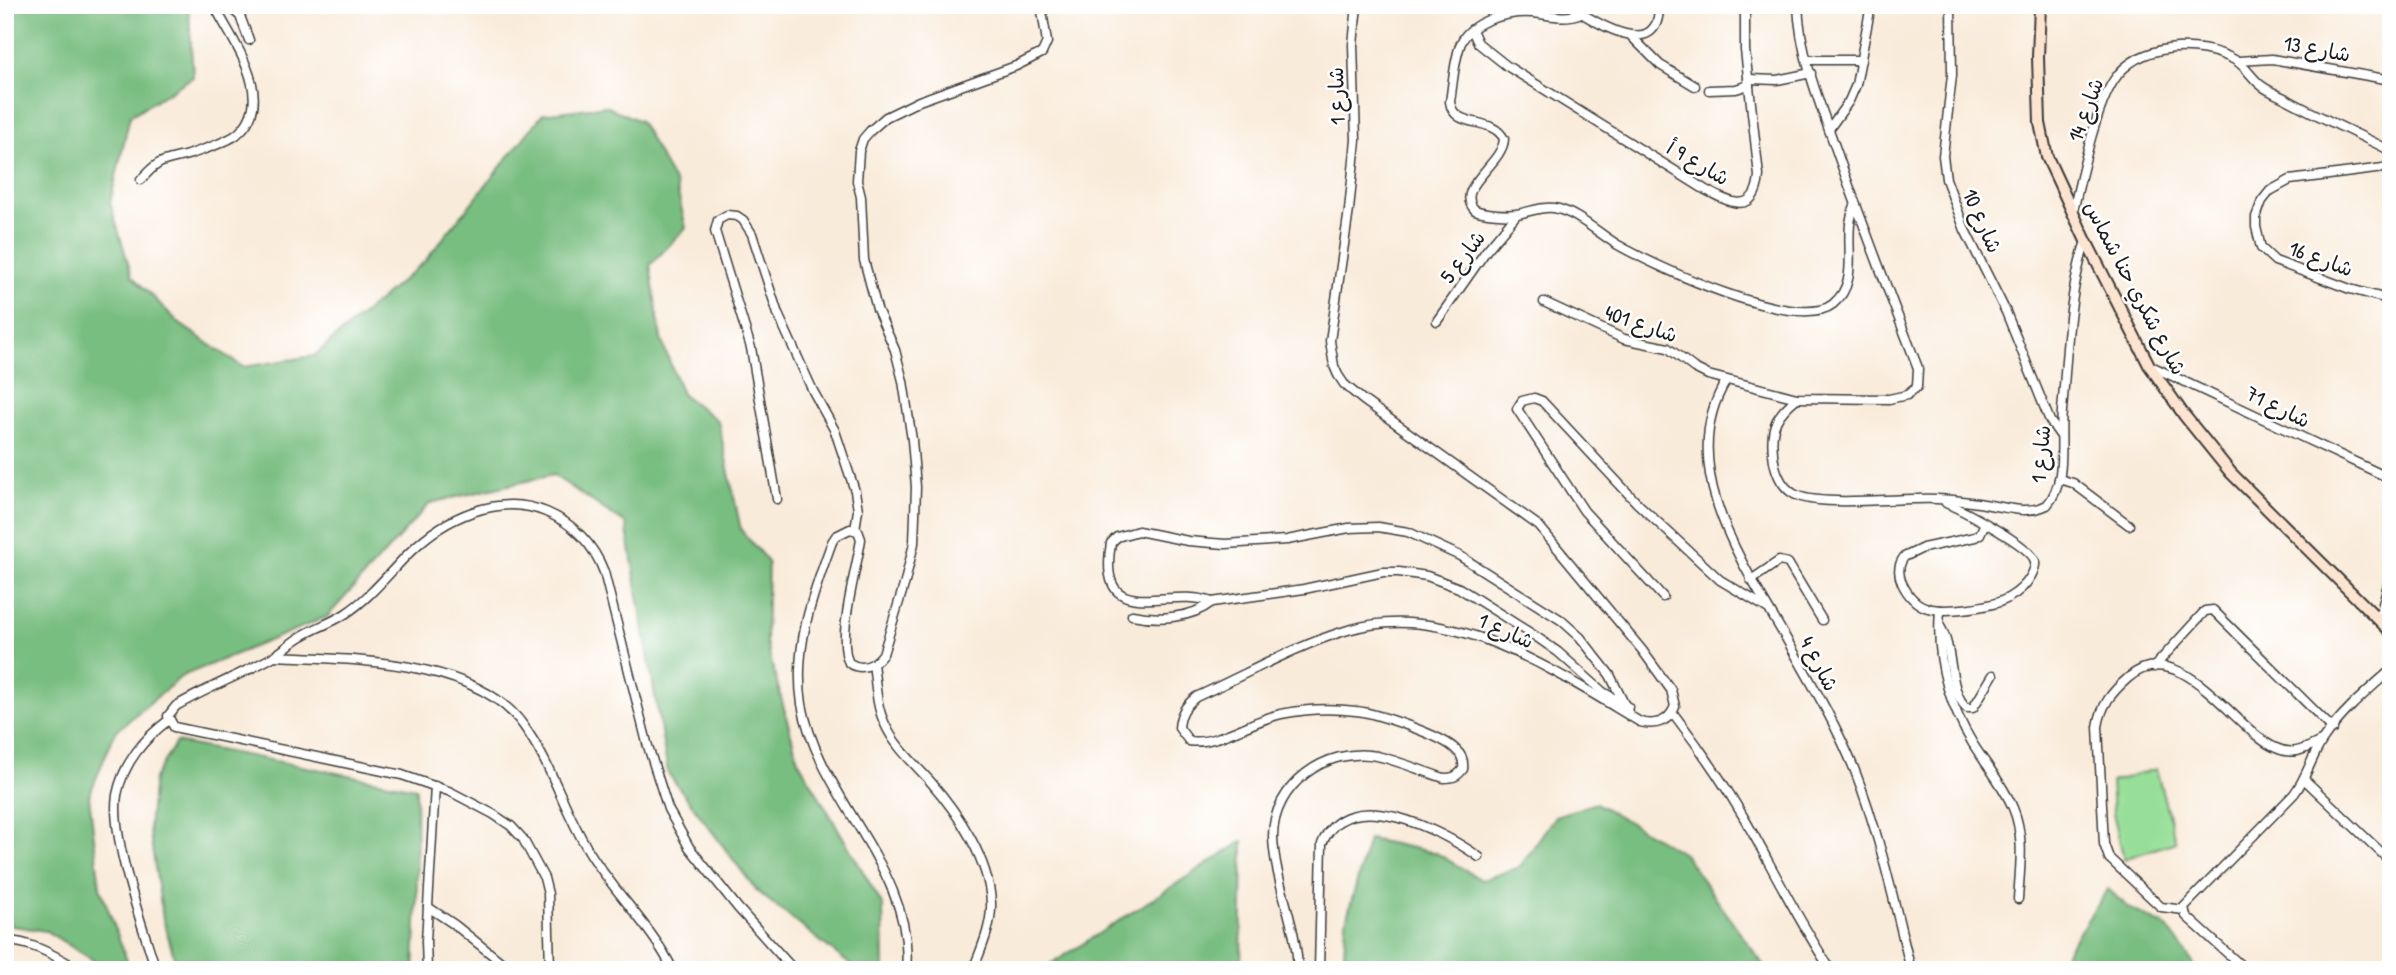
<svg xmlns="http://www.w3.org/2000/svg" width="2396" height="975" viewBox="0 0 2396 975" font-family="'Patrick Hand','Playpen Sans Arabic',sans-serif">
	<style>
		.green { fill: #97df99; stroke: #5a7e5a; stroke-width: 2 }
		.forest { fill: #79be81; stroke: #4a6d4e; stroke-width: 2 }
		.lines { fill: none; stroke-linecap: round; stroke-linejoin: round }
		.street-casing { stroke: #3d3b38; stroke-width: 11 }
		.secondary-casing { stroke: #3d3b38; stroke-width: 14 }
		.street { stroke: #fff; stroke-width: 8 }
		.secondary { stroke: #fde4d0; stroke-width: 10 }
		.labels { text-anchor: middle; stroke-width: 5; stroke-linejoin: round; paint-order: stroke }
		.street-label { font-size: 21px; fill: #1c1c1c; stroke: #fff }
	</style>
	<rect width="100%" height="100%" fill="#fff"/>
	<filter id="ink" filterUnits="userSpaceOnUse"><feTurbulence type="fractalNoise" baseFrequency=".0143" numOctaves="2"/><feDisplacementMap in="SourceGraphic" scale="14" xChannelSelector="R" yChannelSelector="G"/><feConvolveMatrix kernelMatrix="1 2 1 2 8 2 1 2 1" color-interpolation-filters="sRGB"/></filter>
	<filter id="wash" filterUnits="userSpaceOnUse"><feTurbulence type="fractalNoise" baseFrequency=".00686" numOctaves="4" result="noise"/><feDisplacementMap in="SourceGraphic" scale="28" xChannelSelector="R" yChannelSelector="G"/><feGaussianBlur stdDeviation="1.57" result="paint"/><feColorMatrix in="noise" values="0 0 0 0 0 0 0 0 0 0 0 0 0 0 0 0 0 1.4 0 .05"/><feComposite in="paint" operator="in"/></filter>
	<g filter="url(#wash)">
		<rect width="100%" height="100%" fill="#f9ebda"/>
		<!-- green -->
		<polygon class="green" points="2156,769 2176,842 2124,859 2113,813 2111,782"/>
		<!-- forest -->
		<g class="forest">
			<polygon points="5,5 182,5 189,12 193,77 130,116 110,203 132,276 180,324 243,367 314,356 425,261 543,114 606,106 640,121 676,185 686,228 650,265 661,339 682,394 718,421 741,530 768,562 766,642 798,760 883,906 884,970 857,970 757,891 668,773 626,524 553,475 430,503 327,617 182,676 115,732 89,796 100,887 129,966 128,970 109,970 46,931 5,925"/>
			<polygon points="176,742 416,788 417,901 414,970 178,970 163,919 149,828 154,778"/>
			<polygon points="1596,803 1684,854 1767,970 1343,970 1346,921 1369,839 1436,853 1482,880 1520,867 1555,816"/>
			<polygon points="1243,841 1241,970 1042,970"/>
			<polygon points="2108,889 2129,908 2167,927 2198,970 2054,970"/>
		</g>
	</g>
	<g filter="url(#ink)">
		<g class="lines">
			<!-- street casing -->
			<g class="street-casing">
				<g id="street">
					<polyline points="227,5 240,16 249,40"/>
					<path d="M1569,5c25,17 91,59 90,0"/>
					<polyline points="1951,5 1952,75 1943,156 1946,179 1965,230 2006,312 2050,421 2060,435"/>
					<path d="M1581,13c-16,7 -31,2 -48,0 -23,-2 -62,7 -72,30 -7,17 -8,40 -11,59 4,28 42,13 54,37 -1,25 -51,49 -29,71 11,4 31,5 42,4 13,-2 24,-8 37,-6 23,4 45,26 64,37 37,21 179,88 215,59 31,-25 6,-69 23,-100"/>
					<path d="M1472,30l6,13 29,23 197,123c24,13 51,28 55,-13l-14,-126v-45"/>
					<polyline points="1632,37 1660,65 1695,86"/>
					<polyline points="1807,60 1861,60"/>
					<polyline points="2238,61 2272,59 2391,80"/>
					<polyline points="1748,79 1777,80 1811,73"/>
					<polyline points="1709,90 1736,89 1749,85"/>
					<polyline points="1829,129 1849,101 1856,85 1871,5"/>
					<polyline points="2391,167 2290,180 2270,191 2262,201 2256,217 2256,227 2261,248 2275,261 2350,289 2391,300"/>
					<path d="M141,180c19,-23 24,-18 50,-26 13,-5 34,-11 45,-19 43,-34 -3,-93 -22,-130"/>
					<path d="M2073,212c8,-35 22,-103 41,-132 24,-37 85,-40 121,-20 11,6 17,19 27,26 8,6 19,10 28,15 33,18 68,33 101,50"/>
					<path d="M1544,302l80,37 44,9 26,20 14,7 89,23 92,1 18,-4 10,-8 1,-19c-27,-69 -53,-138 -78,-207 -17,-50 -40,-102 -42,-156"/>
					<polyline points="1437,321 1486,251 1517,214"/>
					<polyline points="2149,365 2391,479"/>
					<path d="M1726,381c-52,85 18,185 61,259 24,42 50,86 68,131 24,61 40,135 56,199"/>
					<path d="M1797,398c-20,16 -27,28 -24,55 1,15 7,33 21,41 24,14 111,3 143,5 19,1 39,3 58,7 20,3 33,8 52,-1 21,-24 12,-64 15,-94 5,-55 6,-117 24,-170"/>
					<polyline points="2059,479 2073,483 2129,525"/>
					<polyline points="777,499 751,348 715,231 718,220 727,215 737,216 743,220 752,234 778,314 813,391 835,431 855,491 858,510 855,530"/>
					<path d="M1946,503c16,7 84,42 89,58 1,6 -2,11 -4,15 -5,9 -14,17 -23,22 -15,9 -63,15 -80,10 -12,-3 -21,-14 -26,-25 -4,-9 -4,-18 2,-26l19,-9 52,-11 5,-3 5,-11"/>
					<polyline points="1751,580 1779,561 1788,563 1822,620"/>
					<polyline points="1663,597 1584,511 1517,409 1522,401 1534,398 1542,401 1637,503 1720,580 1767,608"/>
					<path d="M1212,602c-46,-17 -116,29 -101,-59l6,-6 21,-6 50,10 37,3 62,-4 62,-12 29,-1 30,5 52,24 101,64 19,17 30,38 20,41"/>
					<path d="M1940,610c-4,47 8,93 33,134 13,21 30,40 40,64 12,28 7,61 5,91"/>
					<path d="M1132,615c26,5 59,4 80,-13l92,-13 79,-17h16l28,4 32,12 79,50 20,14 45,40 25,15"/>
					<polyline points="2379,620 2391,572"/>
					<path d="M1941,628c13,23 7,63 26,80h6l20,-33"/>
					<path d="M274,656c75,4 201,2 249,69 28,38 40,83 64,123 25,43 64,77 86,122"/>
					<path d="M873,664c3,19 3,41 11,58 10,24 29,40 46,59 28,32 59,78 61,122 1,23 -10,46 -18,67"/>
					<polyline points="2154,667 2205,611 2213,610 2333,729"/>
					<path d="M1673,713c30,39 59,82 83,126 24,44 47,89 75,131"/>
					<polyline points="2305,780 2391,862"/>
					<polyline points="428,907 455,925 511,970"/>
					<path d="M2184,910l-23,-3 -52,-49 -5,-14 -6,-117c3,-22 14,-35 30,-49 52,-46 108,54 148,70 17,8 29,1 45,-7"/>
					<path d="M5,941c27,0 52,16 75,29"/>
					<path d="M156,970c-13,-43 -46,-133 -39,-175 6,-31 27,-57 52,-75"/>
					<polyline points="427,970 426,941 435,786"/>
					<path d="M550,970l-2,-76 -4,-16 -21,-39 -12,-13 -18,-12 -42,-22 -49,-17 -228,-48 -6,-11 8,-10c31,-18 64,-31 95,-48 11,-6 20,-16 31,-22 13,-8 29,-13 43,-22 25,-16 44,-41 65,-62 34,-34 89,-60 136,-40 27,11 48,33 58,60l43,171 21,66 21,38 49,61 56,62"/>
					<path d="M906,970c10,-99 -88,-172 -104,-266 -9,-57 11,-110 30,-162l4,-6 14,-7 8,2 3,8c-4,30 -25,99 -12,124 13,8 25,3 34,-9l22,-72 9,-39 2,-56 -4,-47 -9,-59 -8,-31 -18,-41 -13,-49 -3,-63 -4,-16 2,-30 4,-12 7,-8 16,-14 33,-16 97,-35 26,-13 5,-11 -6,-37"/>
					<path d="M1298,970c-1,-45 -23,-87 -25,-132 -1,-53 54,-92 104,-82 22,5 45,15 67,22 9,0 13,-1 19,-9 1,-8 -1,-14 -7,-19 -12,-14 -80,-37 -100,-39 -24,-3 -51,-2 -75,3 -28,6 -66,32 -92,27l-10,-13c1,-14 6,-22 17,-31 49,-22 101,-52 152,-67 102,-31 208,42 292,92 16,4 29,0 35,-16l-4,-16 -29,-40 -103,-124 -176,-126 -19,-16 -6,-9 -4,-9 -4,-25 19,-131 7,-70 -3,-95 4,-40"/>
					<path d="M1319,970l3,-126c24,-63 121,-13 157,13"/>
					<path d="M2246,970l-60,-54 -2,-9 110,-113c13,-17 17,-36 28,-53 18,-27 45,-50 69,-71"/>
				</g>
			</g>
			<!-- secondary casing -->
			<g class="secondary-casing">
				<polyline id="secondary" points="2040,5 2038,57 2040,123 2047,157 2086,241 2149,365 2184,415 2231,473 2391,632"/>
			</g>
			<!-- street -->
			<use href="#street" class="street"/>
			<!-- secondary -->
			<use href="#secondary" class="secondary"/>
		</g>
	</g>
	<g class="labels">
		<!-- street labels -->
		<g class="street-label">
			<text transform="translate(2317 49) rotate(10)" y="7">شارع 13</text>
			<text transform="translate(1337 96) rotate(-92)" y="7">شارع 1</text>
			<text transform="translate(2086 110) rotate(-70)" y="7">شارع 14</text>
			<text transform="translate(1698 163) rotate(30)" y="7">شارع 9 أ</text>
			<text transform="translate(1982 221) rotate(66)" y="7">شارع 10</text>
			<text transform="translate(1463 257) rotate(-53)" y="7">شارع 5</text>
			<text transform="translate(2321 259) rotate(20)" y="7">شارع 16</text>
			<text transform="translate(2135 288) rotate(62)" y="7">شارع شكري حنا شماس</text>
			<text transform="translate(1641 324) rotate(19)" y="7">شارع 401</text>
			<text transform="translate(2278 407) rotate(26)" y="7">شارع 71</text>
			<text transform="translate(2041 454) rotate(-85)" y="7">شارع 1</text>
			<text transform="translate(1506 631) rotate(24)" y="7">شارع 1</text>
			<text transform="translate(1819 664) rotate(62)" y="7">شارع 4</text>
		</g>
	</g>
	<!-- margin -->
	<rect width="2396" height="975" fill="none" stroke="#fff" stroke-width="28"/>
</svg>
